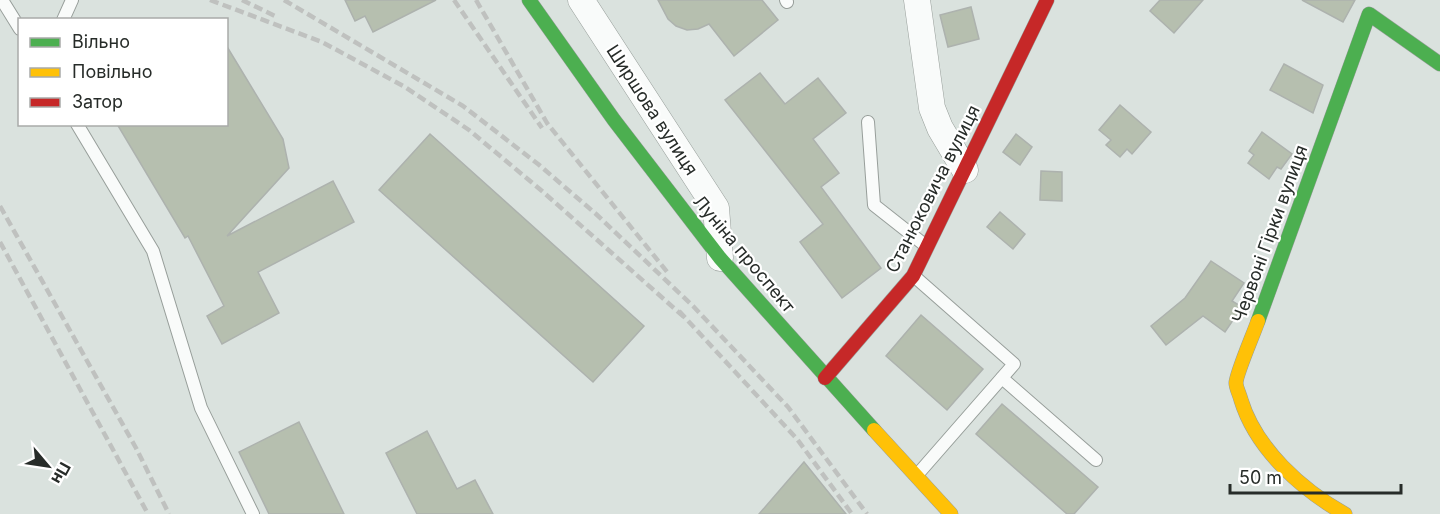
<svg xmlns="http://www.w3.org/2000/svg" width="1440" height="514" viewBox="0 0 1440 514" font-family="Inter,sans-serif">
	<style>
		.building { fill: #b6bfaf; stroke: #adb2ae; stroke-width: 1.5 }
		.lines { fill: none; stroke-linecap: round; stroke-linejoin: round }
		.lane-casing { stroke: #979e9a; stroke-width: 14 }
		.street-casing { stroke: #979e9a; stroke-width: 27 }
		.fast-casing { stroke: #979e9a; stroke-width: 15 }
		.slow-casing { stroke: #979e9a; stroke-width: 15 }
		.jam-casing { stroke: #979e9a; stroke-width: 15 }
		.lane { stroke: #f9fbfa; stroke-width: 12 }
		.street { stroke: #f9fbfa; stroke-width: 26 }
		.fast { stroke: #4caf50; stroke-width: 14 }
		.slow { stroke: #ffc107; stroke-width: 14 }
		.jam { stroke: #c62828; stroke-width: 14 }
		.rail { stroke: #bfc1bf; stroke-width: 4.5; stroke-dasharray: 9 4.5; stroke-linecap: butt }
		.labels { text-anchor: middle; stroke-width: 4.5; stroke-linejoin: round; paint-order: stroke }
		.street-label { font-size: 18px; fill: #272c29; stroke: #fff }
	</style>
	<rect width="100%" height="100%" fill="#dae2de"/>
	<!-- building -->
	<g class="building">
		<polygon points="345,0 436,0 373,32 365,16 355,21"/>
		<polygon points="658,0 762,0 778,20 734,56 709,24 698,29 687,30 676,26 668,19"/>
		<polygon points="1160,0 1203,0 1174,33 1150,11"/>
		<polygon points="1302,0 1355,0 1343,22"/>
		<polygon points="971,7 979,39 948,47 940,15"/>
		<polygon points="226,45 283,139 289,168 227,236 333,181 354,222 258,272 279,313 222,344 207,316 224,306 188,236 185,238 117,124 226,124"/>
		<polygon points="1284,64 1323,85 1313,113 1270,90"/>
		<polygon points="760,73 785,104 818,78 846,113 813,139 839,173 821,187 881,268 842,298 800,242 823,224 725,100"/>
		<polygon points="1120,105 1151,132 1132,154 1127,149 1120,157 1106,145 1111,140 1099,130"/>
		<polygon points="1262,132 1292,154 1281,169 1277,167 1269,179 1248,163 1254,155 1249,151"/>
		<polygon points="430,134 644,326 593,382 379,190"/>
		<polygon points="1016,134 1032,147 1020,165 1003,152"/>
		<polygon points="1041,171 1062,172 1062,201 1040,200"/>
		<polygon points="1000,212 1025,234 1013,249 987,227"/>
		<polygon points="1211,261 1244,283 1232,301 1242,307 1225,332 1203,316 1166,345 1151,326 1185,298"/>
		<polygon points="921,315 983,369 947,410 886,356"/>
		<polygon points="1002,404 1098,487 1074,514 1067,514 976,434"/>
		<polygon points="299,422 344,514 269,514 239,452"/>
		<polygon points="427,431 457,489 475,480 493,514 417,514 386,453"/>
		<polygon points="804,462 846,514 759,514"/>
	</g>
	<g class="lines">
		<!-- lane casing -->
		<g class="lane-casing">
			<g id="lane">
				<polyline points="2,0 20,29"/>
				<polyline points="786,0 787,2"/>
				<polyline points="63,20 72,0"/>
				<polyline points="868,122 874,205 926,246"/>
				<polyline points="77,124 153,251 201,408 253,514"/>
				<polyline points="915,277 1014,364 917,475"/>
				<polyline points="1002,378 1096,460"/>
			</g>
		</g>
		<!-- street casing -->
		<g class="street-casing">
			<g id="street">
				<polyline points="581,0 716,208 720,258"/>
				<polyline points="917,0 932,108 940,128 965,170"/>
			</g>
		</g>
		<!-- fast casing -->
		<g class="fast-casing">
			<g id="fast">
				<polyline points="529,0 614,120 720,258 874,430"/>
				<polyline points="1258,321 1369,14 1440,64"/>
			</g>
		</g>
		<!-- slow casing -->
		<g class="slow-casing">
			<g id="slow">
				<path d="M1258,321c-4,12 -22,53 -22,62 0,5 4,12 5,17 15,49 61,90 104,114"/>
				<polyline points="874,430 951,514"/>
			</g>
		</g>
		<!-- jam casing -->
		<g class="jam-casing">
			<polyline id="jam" points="825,378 913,276 1047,0"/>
		</g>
		<!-- lane -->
		<use href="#lane" class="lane"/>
		<!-- street -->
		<use href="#street" class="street"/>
		<!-- fast -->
		<use href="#fast" class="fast"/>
		<!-- slow -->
		<use href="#slow" class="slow"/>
		<!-- jam -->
		<use href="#jam" class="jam"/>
		<!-- rail -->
		<g class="rail">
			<polyline points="210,0 322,42 405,87 469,130 542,191 684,317"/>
			<polyline points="242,0 277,17"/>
			<polyline points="284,0 463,106 538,164 596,214 693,306 788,407 867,514"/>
			<polyline points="454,0 542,128"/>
			<polyline points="476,0 547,123 668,273"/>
			<polyline points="0,206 136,448 169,514"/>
			<polyline points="0,242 148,514"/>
			<polyline points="679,311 797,439 852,514"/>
		</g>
	</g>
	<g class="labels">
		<!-- street labels -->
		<g class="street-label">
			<text transform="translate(652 110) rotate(57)" y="6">Ширшова вулиця</text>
			<text transform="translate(933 189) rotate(-63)" y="6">Станюковича вулиця</text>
			<text transform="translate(1270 234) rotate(-70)" y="6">Червоні Гірки вулиця</text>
			<text transform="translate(744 254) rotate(50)" y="6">Луніна проспект</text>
		</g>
	</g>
	<!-- legend -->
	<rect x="18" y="18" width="210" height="108" fill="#ffffff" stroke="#a9aba9" stroke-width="1.5"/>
	<rect x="30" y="38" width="30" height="9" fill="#4caf50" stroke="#a9aba9" stroke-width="1.5"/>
	<text x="72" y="48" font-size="18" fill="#272c29">Вільно</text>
	<rect x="30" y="68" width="30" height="9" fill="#ffc107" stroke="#a9aba9" stroke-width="1.5"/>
	<text x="72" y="78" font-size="18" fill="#272c29">Повільно</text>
	<rect x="30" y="98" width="30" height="9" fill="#c62828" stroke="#a9aba9" stroke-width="1.5"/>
	<text x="72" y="108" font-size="18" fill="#272c29">Затор</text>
	<!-- north arrow -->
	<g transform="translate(48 466) rotate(119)" stroke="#ffffff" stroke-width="4.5" paint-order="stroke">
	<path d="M0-4.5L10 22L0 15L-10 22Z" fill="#272c29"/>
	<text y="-9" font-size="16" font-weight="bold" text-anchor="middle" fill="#272c29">Пн</text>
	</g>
	<!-- scale -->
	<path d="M1230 484v9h171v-9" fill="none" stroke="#272c29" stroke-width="3"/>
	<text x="1239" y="484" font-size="18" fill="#272c29" stroke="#ffffff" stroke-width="4.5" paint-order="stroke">50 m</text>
</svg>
